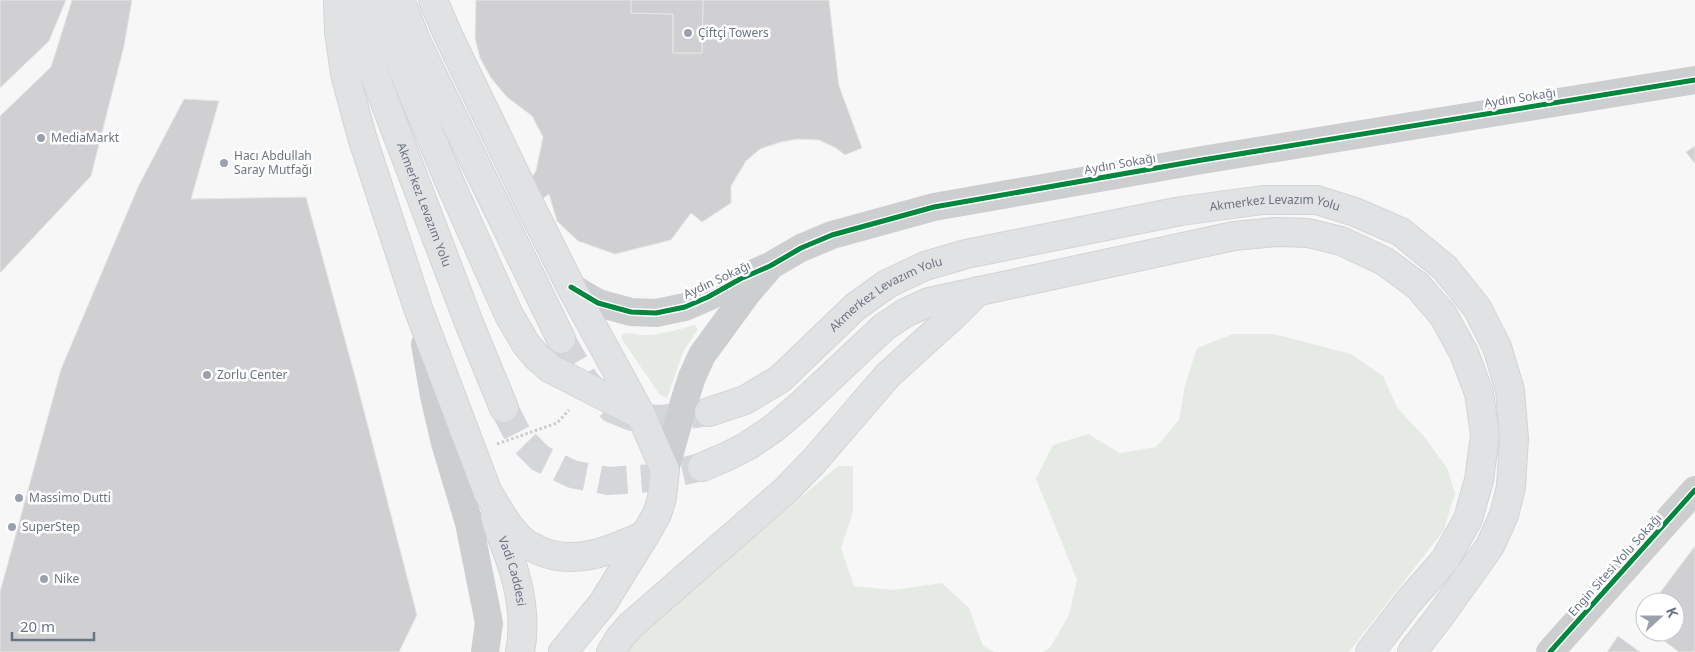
<svg xmlns="http://www.w3.org/2000/svg" width="1695" height="652" viewBox="0 0 1695 652" font-family="'Noto Sans',sans-serif">
	<style>
		.green { fill: #e6eae5 }
		.building { fill: #d0d0d2; stroke: #e6e6e6 }
		.lines { fill: none; stroke-linecap: round; stroke-linejoin: round }
		.major-tunnel { stroke: #d4d6da; stroke-width: 28; stroke-dasharray: 28 14; stroke-linecap: butt }
		.major-casing { stroke: #d3d4d5; stroke-width: 30 }
		.path { stroke: #ccc; stroke-width: 3; stroke-dasharray: 2.5 2.5; stroke-linecap: butt }
		.minor { stroke: #cdced0; stroke-width: 28 }
		.major { stroke: #e1e2e3; stroke-width: 28 }
		.cycleway-casing { stroke: #fff; stroke-width: 8 }
		.cycleway { stroke: #00873e; stroke-width: 5 }
		.poi-dot { fill: #9ba1ac; stroke: #fff; stroke-width: 2 }
		.labels { text-anchor: middle; stroke-width: 5; stroke-linejoin: round; paint-order: stroke }
		.poi-label { font-size: 12px; fill: #6a7384; stroke: #fff; text-anchor: start }
		.street-label { font-size: 12px; fill: #6a7384; stroke: #fff }
	</style>
	<rect width="100%" height="100%" fill="#f7f7f7"/>
	<!-- green -->
	<g class="green">
		<path d="M694,325l4,4 -15,23 -16,46 -7,-3 -39,-57 2,-4c8,-3 15,2 24,1 17,-1 31,-5 47,-10z"/>
		<polygon points="1233,334 1274,334 1351,354 1383,376 1398,409 1423,435 1447,468 1455,493 1444,530 1349,652 1042,652 1050,648 1069,615 1077,580 1036,479 1053,445 1088,434 1120,453 1156,447 1179,420 1185,385 1197,348"/>
		<polygon points="838,466 853,466 853,512 841,548 854,586 893,590 942,583 969,608 983,646 995,652 623,652 628,644"/>
	</g>
	<!-- building -->
	<g class="building">
		<polygon points="0,0 66,0 49,41 0,88"/>
		<polygon points="72,0 132,0 124,46 91,176 0,273 0,116 51,67"/>
		<polygon points="476,0 631,0 631,13 673,14 673,53 702,53 703,0 829,0 839,86 862,148 845,155 836,148 819,140 798,139 781,142 760,149 746,161 731,186 731,203 702,222 691,213 671,240 615,254 578,241 557,221 549,194 538,202 529,181 536,171 543,137 532,116 507,97 491,78 480,58 475,38"/>
		<polygon points="631,0 703,0 702,53 673,53 673,14 631,13"/>
		<polygon points="184,99 219,101 191,199 306,197 356,380 417,615 399,652 0,652 0,592 61,369 138,187"/>
		<polygon points="1695,146 1695,164 1686,152"/>
		<polygon points="1695,546 1695,652 1679,652 1652,632 1675,632 1675,602 1653,602"/>
		<polygon points="1645,613 1645,626 1639,622"/>
		<polygon points="1618,636 1640,652 1607,652"/>
	</g>
	<g class="lines">
		<!-- major-tunnel -->
		<g class="major-tunnel">
			<polyline points="561,339 585,381 612,409 632,417 661,419 703,413"/>
			<polyline points="504,408 519,437 540,458 572,474 608,481 653,478 702,467"/>
		</g>
		<!-- major casing -->
		<g class="major-casing">
			<g id="major">
				<path d="M338,0l1,32 6,42 17,63 56,171 70,185c11,17 21,37 37,50 3,3 9,4 13,7 36,17 74,0 107,-15"/>
				<path id="s1" d="M346,0l123,323 35,85"/>
				<polyline points="374,0 450,183 509,315 526,344 537,357 551,369 641,415"/>
				<polyline points="400,0 417,43 561,339"/>
				<polyline points="433,0 448,35 534,213 571,287 641,415 665,470 662,498 657,514 645,535 603,603 563,652"/>
				<path id="s2" d="M709,412l36,-12 35,-21 75,-72 32,-23 38,-18 41,-12 215,-43 82,-11h54l38,12 46,20 44,36 32,40 20,39 13,43 4,49 -3,48 -7,28 -14,31 -50,70 -28,36"/>
				<polyline points="702,467 728,456 749,445 774,428 801,405 884,327 905,313 929,302 1234,236 1276,232 1308,233 1341,241 1384,261 1418,286 1443,315 1464,353 1479,393 1485,435 1479,480 1468,519 1445,560 1409,601 1370,652"/>
				<path id="s3" d="M495,516c5,20 15,39 20,59 7,24 10,53 5,77"/>
				<polyline points="611,652 619,639 630,626 786,490 814,461 888,375 953,316 978,291"/>
			</g>
		</g>
		<!-- path -->
		<polyline class="path" points="497,444 557,423 569,410"/>
		<!-- minor -->
		<g class="minor">
			<polyline points="571,287 598,303 631,312 656,313 685,307 708,297 740,279 770,266 801,248 832,235 934,207 1202,160 1695,80"/>
			<polyline points="425,344 434,396 445,443 469,523 489,623 485,652"/>
			<polyline points="665,470 685,399 692,377 702,355 748,292 767,270"/>
			<polyline points="1550,652 1695,490"/>
		</g>
		<!-- major -->
		<use href="#major" class="major"/>
		<!-- cycleway casing -->
		<g class="cycleway-casing">
			<g id="cycleway">
				<polyline points="571,287 598,303 631,312 656,313 685,307 708,297 740,279 770,266 801,248 832,235 934,207 1202,160 1695,80"/>
				<polyline points="1550,652 1695,490"/>
			</g>
		</g>
		<!-- cycleway -->
		<use href="#cycleway" class="cycleway"/>
	</g>
	<!-- markers -->
	<g class="poi-dot">
		<circle cx="688" cy="33" r="5"/>
		<circle cx="41" cy="138" r="5"/>
		<circle cx="224" cy="163" r="5"/>
		<circle cx="207" cy="375" r="5"/>
		<circle cx="19" cy="498" r="5"/>
		<circle cx="12" cy="527" r="5"/>
		<circle cx="44" cy="579" r="5"/>
	</g>
	<g class="labels">
		<!-- poi labels -->
		<g class="poi-label">
			<text x="698" y="37">Çiftçi Towers</text>
			<text x="51" y="142">MediaMarkt</text>
			<text x="234" y="160">Hacı Abdullah<tspan x="234" dy="14">Saray Mutfağı</tspan></text>
			<text x="217" y="379">Zorlu Center</text>
			<text x="29" y="502">Massimo Dutti</text>
			<text x="22" y="531">SuperStep</text>
			<text x="54" y="583">Nike</text>
		</g>
		<!-- street labels -->
		<g class="street-label">
			<text transform="translate(1520 98) rotate(-9)" y="4">Aydın Sokağı</text>
			<text transform="translate(1120 164) rotate(-10)" y="4">Aydın Sokağı</text>
			<text dy="4" stroke="none"><textPath href="#s1" startOffset="219">Akmerkez Levazım Yolu</textPath></text>
			<text dy="4" stroke="none"><textPath href="#s2" startOffset="621">Akmerkez Levazım Yolu</textPath></text>
			<text transform="translate(717 280) rotate(-25)" y="4">Aydın Sokağı</text>
			<text dy="4" stroke="none"><textPath href="#s2" startOffset="216">Akmerkez Levazım Yolu</textPath></text>
			<text transform="translate(1615 565) rotate(-48)" y="4">Engin Sitesi Yolu Sokağı</text>
			<text dy="4" stroke="none"><textPath href="#s3" startOffset="58">Vadi Caddesi</textPath></text>
		</g>
	</g>
	<!-- north arrow -->
	<g transform="translate(1660 617) rotate(69)"><circle r="24" fill="#ffffff" stroke="#c3c7ce"/>
	<path d="M0-4L9 19L0 12L-9 19Z" fill="#9ba1ac"/>
	<text y="-8" font-size="14" font-weight="bold" text-anchor="middle" fill="#6a7384">K</text>
	</g>
	<!-- scale -->
	<path d="M12 632v8h82v-8" fill="none" stroke="#6a7384" stroke-width="2.5"/>
	<text x="20" y="632" font-size="15" fill="#6a7384" stroke="#ffffff" stroke-width="4" paint-order="stroke">20 m</text>
</svg>
